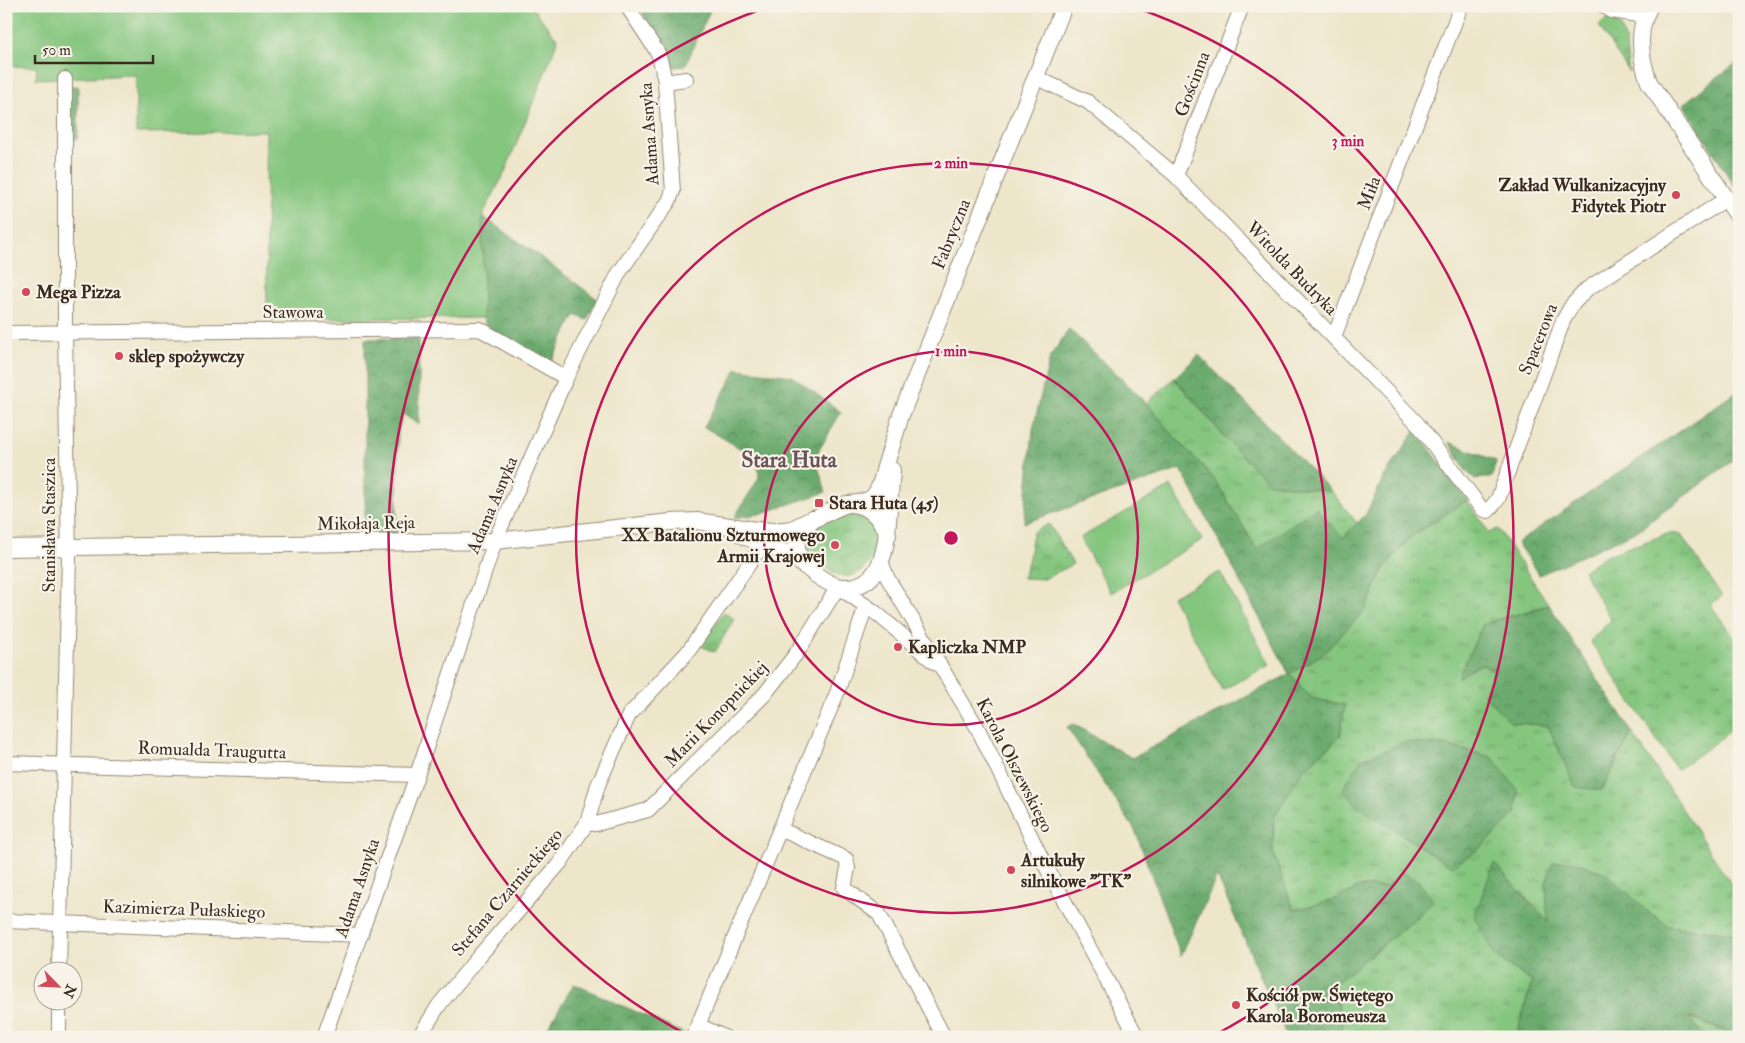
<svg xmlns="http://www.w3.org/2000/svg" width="1745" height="1043" viewBox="0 0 1745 1043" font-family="'IM FELL Double Pica',serif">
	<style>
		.grass { fill: url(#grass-tufts); stroke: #60784e; fill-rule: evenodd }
		.forest { fill: url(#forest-crowns); stroke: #546a46 }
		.park { fill: url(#park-crowns); stroke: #60784e }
		.garden { fill: #85c67f; stroke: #60784e }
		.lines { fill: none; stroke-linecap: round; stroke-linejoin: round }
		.minor-casing { stroke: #948874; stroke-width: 16 }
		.tertiary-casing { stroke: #948874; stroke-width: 18 }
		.minor { stroke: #fff; stroke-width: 14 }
		.tertiary { stroke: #fff; stroke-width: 16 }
		.ring { fill: none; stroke: #c2185b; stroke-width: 2.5 }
		.poi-dot { fill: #d1495b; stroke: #f7f3e8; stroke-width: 2 }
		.labels { text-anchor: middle; stroke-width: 4.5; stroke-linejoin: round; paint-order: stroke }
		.street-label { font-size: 18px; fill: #3b2a1e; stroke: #f7f3e8 }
		.poi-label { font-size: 18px; font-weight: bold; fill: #3b2a1e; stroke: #f7f3e8; text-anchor: start }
		.district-label { font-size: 22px; font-weight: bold; fill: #6d535a; stroke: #f7f3e8 }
		.centre { fill: #c2185b; stroke: #f7f3e8; stroke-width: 2.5 }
		.ring-label { font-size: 15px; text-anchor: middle; font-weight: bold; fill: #c2185b; stroke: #f7f3e8; stroke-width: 4.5; stroke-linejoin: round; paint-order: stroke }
	</style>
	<defs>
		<pattern id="grass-tufts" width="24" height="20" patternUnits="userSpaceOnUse" patternTransform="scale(1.25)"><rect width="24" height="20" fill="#85c67f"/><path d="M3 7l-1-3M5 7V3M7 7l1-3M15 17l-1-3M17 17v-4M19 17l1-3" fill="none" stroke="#6ea167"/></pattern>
		<pattern id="forest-crowns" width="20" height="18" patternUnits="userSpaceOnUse" patternTransform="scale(1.25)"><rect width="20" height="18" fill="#6cab6e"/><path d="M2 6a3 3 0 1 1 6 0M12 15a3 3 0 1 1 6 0" fill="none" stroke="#5a8b5a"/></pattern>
		<pattern id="park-crowns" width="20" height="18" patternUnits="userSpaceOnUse" patternTransform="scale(1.25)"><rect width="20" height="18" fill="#85c67f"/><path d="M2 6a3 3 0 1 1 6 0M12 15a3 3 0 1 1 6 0" fill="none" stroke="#6ea167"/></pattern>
	</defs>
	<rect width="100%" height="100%" fill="#f7f3e8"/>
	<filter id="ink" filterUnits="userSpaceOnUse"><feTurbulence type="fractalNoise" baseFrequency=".02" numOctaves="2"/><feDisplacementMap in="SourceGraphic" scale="10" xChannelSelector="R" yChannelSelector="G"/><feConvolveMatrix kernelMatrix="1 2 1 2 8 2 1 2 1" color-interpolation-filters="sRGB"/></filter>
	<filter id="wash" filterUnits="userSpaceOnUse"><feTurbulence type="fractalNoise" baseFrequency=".0096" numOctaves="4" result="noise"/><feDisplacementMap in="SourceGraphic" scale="20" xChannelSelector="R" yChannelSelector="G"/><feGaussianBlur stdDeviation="1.12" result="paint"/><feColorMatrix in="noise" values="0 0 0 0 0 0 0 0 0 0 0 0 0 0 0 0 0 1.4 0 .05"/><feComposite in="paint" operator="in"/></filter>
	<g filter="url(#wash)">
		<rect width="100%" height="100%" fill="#ede6ca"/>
		<!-- grass -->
		<g class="grass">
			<path d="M1609,17c21,10 16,36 20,55l-30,-46z"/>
			<polygon points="1174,378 1227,440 1269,483 1332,492 1357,523 1343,538 1275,538 1257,550 1213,477 1168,430 1147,403"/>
			<path d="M1467,500l22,33 9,-4 51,76 -66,19 -24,53 22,-13 14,7 15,51 38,4 28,61 26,3 30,-58 107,164v38l-70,-8 -22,-15 -101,-28 2,40 -53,33 37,26 -16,55h-175l2,-14 -11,-37 83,-67 -29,-32h-26l-29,14 -37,9 -21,-57 1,-36 29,-47 37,-33 5,-32 -34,-7 -22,-24 34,-20 42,-44 19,-42 27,-31zM1518,791l-2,23 -37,35z"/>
			<path d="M850,515c4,1 8,0 12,2 29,9 12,62 -19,59 -5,0 -13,-5 -17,-8 -14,-8 -29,-25 -12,-39 9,-8 25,-10 36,-14z"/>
			<polygon points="1670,533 1681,535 1722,596 1710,604 1739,644 1739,725 1677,770 1590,641 1611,620 1583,571 1604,556"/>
			<polygon points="724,612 734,619 715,652 701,646"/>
			<polygon points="1686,1016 1737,1037 1705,1037"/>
		</g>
		<!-- forest -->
		<g class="forest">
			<polygon points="638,6 712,6 685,66 674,67 671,54"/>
			<polygon points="1739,61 1739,193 1683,104"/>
			<polygon points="78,86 78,138 70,143 69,87"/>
			<polygon points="482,216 538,255 597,299 587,320 575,315 550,364 487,328 483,318"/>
			<polygon points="1069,329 1147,403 1168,430 1213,477 1257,549 1316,508 1343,538 1366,514 1384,477 1416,430 1467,500 1411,537 1384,568 1365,610 1323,654 1290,674 1311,698 1345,705 1340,737 1303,770 1274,817 1273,853 1294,910 1331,901 1360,887 1386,887 1402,872 1419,882 1433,901 1415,919 1332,986 1343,1023 1341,1037 1287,1037 1217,876 1181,956 1135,830 1067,727 1073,724 1132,758 1289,674 1181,469 1024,523 1033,429 1050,357"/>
			<polygon points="419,338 419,425 403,414 398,431 397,534 365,534 365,339"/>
			<polygon points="1199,355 1332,492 1269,483 1227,440 1174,378"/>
			<polygon points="737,369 792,376 841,412 815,457 826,492 759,514 734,518 759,478 757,458 704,427"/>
			<polygon points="1739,390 1739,456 1637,531 1539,575 1517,543"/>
			<polygon points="1449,442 1496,461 1492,477 1475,479 1466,471"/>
			<polygon points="1549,605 1632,732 1601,790 1575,787 1548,726 1510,722 1484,695 1495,671 1481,664 1458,678 1483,624"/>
			<polygon points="1407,742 1446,745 1492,757 1518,791 1516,814 1479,849 1452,867 1357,806 1343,789 1361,759"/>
			<polygon points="1573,861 1606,873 1647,911 1669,926 1739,934 1739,1037 1688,1016 1705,1037 1516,1037 1532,982 1495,956 1474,917 1494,863 1548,922 1546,883 1553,862"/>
			<polygon points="574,984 690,1036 542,1037"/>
		</g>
		<!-- park -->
		<polygon class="park" points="1049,524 1073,564 1044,579 1023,578 1029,558 1033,532"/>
		<!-- garden -->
		<g class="garden">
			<polygon points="6,6 531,6 558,40 505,172 482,216 483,318 267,319 266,131 136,133 136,75 36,79 37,67 6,66"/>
			<polygon points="1171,486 1202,540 1111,593 1080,538"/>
			<polygon points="1220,572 1270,665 1222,690 1172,596"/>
		</g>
	</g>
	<g filter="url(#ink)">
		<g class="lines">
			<!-- minor casing -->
			<g class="minor-casing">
				<g id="minor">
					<polyline points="1604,6 1612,11 1644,16"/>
					<polyline points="1035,77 1088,102 1176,176 1417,423 1478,504 1482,509 1488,511 1498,499 1563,321 1572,305 1587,289 1726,199"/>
					<polyline points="665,82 686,79"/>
					<polyline points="1176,176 1242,6"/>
					<polyline points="6,333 480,329 566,378"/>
					<polyline points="1334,337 1461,6"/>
					<polyline points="881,561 887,577 977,727 1042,859 1137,1037"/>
					<polyline points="6,763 417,775"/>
					<polyline points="587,823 596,824 648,810 764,695 796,654 838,587 875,612 935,663"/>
					<polyline points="780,829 846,859 848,868 844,888 879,914 944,1037"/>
					<polyline points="6,921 361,935"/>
					<polyline points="59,970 69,557 65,332 65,79"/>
					<polyline points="698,1025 724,1037"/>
					<polyline points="59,1037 59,1000"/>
					<polyline points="324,1037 417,775 495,541 566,378 619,273 669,201 673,191 665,82 661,63 658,53 627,6"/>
					<polyline points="419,1037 439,1005 480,955 560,863 587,823 598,785 629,715 687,653 763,544"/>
					<polyline points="693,1037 837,693 866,606"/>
				</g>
			</g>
			<!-- tertiary casing -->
			<g class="tertiary-casing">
				<g id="tertiary">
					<path d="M1650,6c-14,24 -10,51 -1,76l90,136"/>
					<path d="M847,504c9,-1 19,-1 26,-7 9,-9 9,-22 13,-33 5,-16 10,-32 15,-49l163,-409"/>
					<polyline points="737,532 746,537 791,555 804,566"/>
					<path d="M888,535c-7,-16 -20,-32 -40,-31 -6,1 -15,6 -21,9 -21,9 -40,24 -25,48 6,10 29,26 41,26 43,2 44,-48 46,-79 1,-13 2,-25 3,-38"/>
					<polyline points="6,548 495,541 671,522 697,521 756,530 775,531 792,529 812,519"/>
				</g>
			</g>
			<!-- minor -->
			<use href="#minor" class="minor"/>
			<!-- tertiary -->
			<use href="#tertiary" class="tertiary"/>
		</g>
	</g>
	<!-- distance rings -->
	<g class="ring">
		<circle cx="951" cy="538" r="187"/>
		<circle cx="951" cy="538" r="375"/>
		<path d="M691 1037A562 562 0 0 1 768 7M1134 7A562 562 0 0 1 1211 1037"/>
	</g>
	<!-- markers -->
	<g class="poi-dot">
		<circle cx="1676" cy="195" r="5"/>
		<circle cx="26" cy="292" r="5"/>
		<circle cx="119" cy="356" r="5"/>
		<rect x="814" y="498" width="10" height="10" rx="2.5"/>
		<circle cx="835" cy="545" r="5"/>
		<circle cx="898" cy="647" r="5"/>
		<circle cx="1011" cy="870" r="5"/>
		<circle cx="1236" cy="1005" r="5"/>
	</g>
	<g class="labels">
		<!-- street labels -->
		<g class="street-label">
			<text transform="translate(1192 84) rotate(-69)" y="6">Gościnna</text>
			<text transform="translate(649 134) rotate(-94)" y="6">Adama Asnyka</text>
			<text transform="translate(1369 193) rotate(-69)" y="6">Miła</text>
			<text transform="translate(951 234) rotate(-68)" y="6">Fabryczna</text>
			<text transform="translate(1292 268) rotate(46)" y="6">Witolda Budryka</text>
			<text x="293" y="318">Stawowa</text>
			<text transform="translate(1538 339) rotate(-68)" y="6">Spacerowa</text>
			<text transform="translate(492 505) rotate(-67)" y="6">Adama Asnyka</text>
			<text transform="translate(366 523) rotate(-1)" y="6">Mikołaja Reja</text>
			<text transform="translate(49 525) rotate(-90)" y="6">Stanisława Staszica</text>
			<text transform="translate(716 714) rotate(-46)" y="6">Marii Konopnickiej</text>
			<text transform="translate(212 750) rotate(2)" y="6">Romualda Traugutta</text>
			<text transform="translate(1015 765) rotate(63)" y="6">Karola Olszewskiego</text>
			<text transform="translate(357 888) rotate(-71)" y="6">Adama Asnyka</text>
			<text transform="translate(507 892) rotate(-50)" y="6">Stefana Czarnieckiego</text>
			<text transform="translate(184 909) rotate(2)" y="6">Kazimierza Pułaskiego</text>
		</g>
		<!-- poi labels -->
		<g class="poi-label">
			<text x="1666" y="191" text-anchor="end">Zakład Wulkanizacyjny<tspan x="1666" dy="21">Fidytek Piotr</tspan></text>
			<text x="36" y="298">Mega Pizza</text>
			<text x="129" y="362">sklep spożywczy</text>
			<text x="829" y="509">Stara Huta (45)</text>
			<text x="825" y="541" text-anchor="end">XX Batalionu Szturmowego<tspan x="825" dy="21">Armii Krajowej</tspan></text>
			<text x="908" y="653">Kapliczka NMP</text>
			<text x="1021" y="866">Artukuły<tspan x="1021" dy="21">silnikowe "TK"</tspan></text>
			<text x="1246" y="1001">Kościół pw. Świętego<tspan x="1246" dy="21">Karola Boromeusza</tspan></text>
		</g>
		<!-- district labels -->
		<g class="district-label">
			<text x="789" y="467">Stara Huta</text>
		</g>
	</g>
	<circle cx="951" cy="538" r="8" class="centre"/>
	<g class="ring-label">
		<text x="1348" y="146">3 min</text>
		<text x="951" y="168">2 min</text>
		<text x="951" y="356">1 min</text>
	</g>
	<!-- margin -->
	<rect width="1745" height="1043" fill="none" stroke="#f7f3e8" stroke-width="25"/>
	<!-- north arrow -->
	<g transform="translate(58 986) rotate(114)"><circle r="24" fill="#f7f3e8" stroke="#aca397"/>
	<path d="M0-4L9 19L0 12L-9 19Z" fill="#d1495b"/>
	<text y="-8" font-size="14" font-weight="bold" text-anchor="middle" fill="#3b2a1e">N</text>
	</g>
	<!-- scale -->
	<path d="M35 55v8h118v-8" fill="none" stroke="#3b2a1e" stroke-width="2.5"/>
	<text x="42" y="55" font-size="15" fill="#3b2a1e" stroke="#f7f3e8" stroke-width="4" paint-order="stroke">50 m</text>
</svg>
